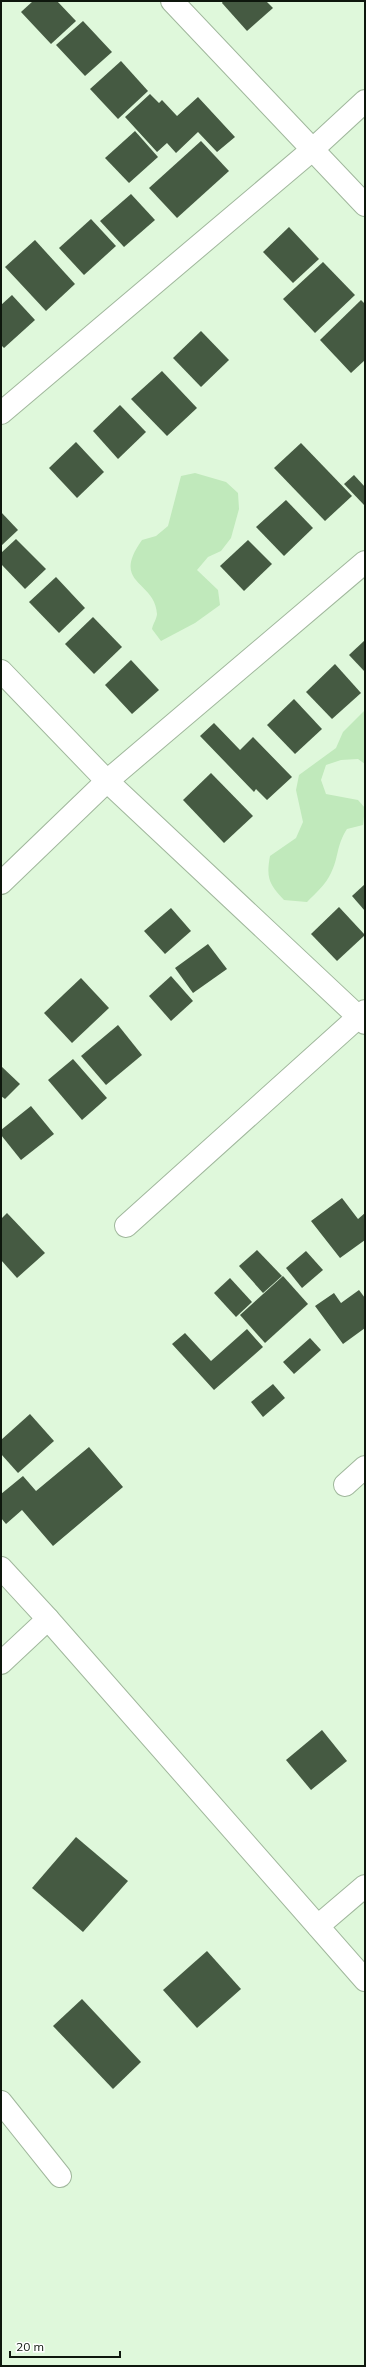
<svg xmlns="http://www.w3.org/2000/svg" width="366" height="2367" viewBox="0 0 366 2367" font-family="Mulish,sans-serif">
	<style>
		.green { fill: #c0e9bb }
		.building { fill: #455a42 }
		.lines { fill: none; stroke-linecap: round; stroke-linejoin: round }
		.minor-casing { stroke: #a0b79c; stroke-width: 24 }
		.minor { stroke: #fff; stroke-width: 22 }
	</style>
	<rect width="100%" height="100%" fill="#dff8db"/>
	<!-- green -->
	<g class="green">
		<path d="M195,473l31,9 12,11 1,16 -8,29 -10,13 -13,6 -11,13 21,20 2,15 -25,18 -34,18 -9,-12c1,-5 5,-11 5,-15 -2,-34 -47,-29 -15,-74l14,-4 12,-10 13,-50z"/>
		<path d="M365,710v54l-7,-5 -17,1 -15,5 -5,15 5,14 32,6 7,8 -2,17 -16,4c-11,17 -8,28 -16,44 -5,11 -15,20 -24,29l-23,-2c-15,-16 -18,-22 -14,-44l26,-18 7,-16 -7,-32 3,-15 37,-27 7,-16z"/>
	</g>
	<!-- building -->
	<g class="building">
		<polygon points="33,1 57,1 76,21 51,44 21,12"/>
		<polygon points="223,1 266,1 273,8 247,31 222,3"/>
		<polygon points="83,21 112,52 85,76 56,45"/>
		<polygon points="121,61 148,91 118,119 90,89"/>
		<polygon points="150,94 159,103 162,100 177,116 198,97 235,137 217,152 198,132 176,153 167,143 157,152 125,117"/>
		<polygon points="135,131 158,157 129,183 105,158"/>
		<polygon points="201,141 229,171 177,218 149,188"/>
		<polygon points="131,194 155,220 124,247 100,221"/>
		<polygon points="91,219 116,246 84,275 59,248"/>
		<polygon points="289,227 319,259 293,283 263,252"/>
		<polygon points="35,240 75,284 46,311 5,267"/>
		<polygon points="323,262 355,295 315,333 283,299"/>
		<polygon points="12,295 35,320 4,348 1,345 1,305"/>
		<polygon points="361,300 365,304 365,360 351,373 320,340"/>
		<polygon points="201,331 229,360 201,387 173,358"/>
		<polygon points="162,371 197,408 167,436 131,399"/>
		<polygon points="120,405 146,432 118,459 93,431"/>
		<polygon points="76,442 104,472 77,498 49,468"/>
		<polygon points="301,443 352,496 325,521 274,468"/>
		<polygon points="354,475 365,487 365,506 344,484"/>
		<polygon points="286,500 313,528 284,556 256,527"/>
		<polygon points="1,512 18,530 1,546"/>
		<polygon points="16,539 46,569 25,589 1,564 1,553"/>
		<polygon points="248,540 272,564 244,591 220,566"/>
		<polygon points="56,577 85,608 59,633 29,602"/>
		<polygon points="93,617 122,647 94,674 65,644"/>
		<polygon points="365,640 365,672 349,655"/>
		<polygon points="131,660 159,690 132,714 105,685"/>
		<polygon points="335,664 361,693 332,719 306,692"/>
		<polygon points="294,699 322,729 295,754 267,725"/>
		<polygon points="214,723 240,750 253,737 292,777 267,800 256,789 254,792 200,736"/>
		<polygon points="211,773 253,816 224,843 183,800"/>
		<polygon points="365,884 365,911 352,896"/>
		<polygon points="339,907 365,935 337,961 311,934"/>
		<polygon points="171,908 191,931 165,954 144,931"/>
		<polygon points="208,944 227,969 193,993 175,968"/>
		<polygon points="171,976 193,1001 171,1021 149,996"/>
		<polygon points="81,978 109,1008 72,1043 44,1013"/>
		<polygon points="118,1025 142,1055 106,1085 81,1056"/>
		<polygon points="73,1059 107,1098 82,1120 48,1080"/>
		<polygon points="1,1066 20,1084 5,1099 1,1096"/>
		<polygon points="31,1106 54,1134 21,1160 1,1135 1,1130"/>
		<polygon points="342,1198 358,1219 365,1213 365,1240 340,1258 311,1221"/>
		<polygon points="7,1213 45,1253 17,1278 1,1260 1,1219"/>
		<polygon points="257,1250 282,1276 263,1293 239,1266"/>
		<polygon points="306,1251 323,1270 302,1288 286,1268"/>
		<polygon points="283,1276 308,1304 265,1343 240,1315"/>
		<polygon points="230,1278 252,1302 236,1317 214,1293"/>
		<polygon points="359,1290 365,1298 365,1328 343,1344 315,1306 334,1293 341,1303"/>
		<polygon points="247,1329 263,1347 214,1390 172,1344 185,1333 211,1361"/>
		<polygon points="310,1338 321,1350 294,1374 283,1362"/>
		<polygon points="273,1384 285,1398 263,1417 251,1402"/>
		<polygon points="30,1414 54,1441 18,1473 1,1454 1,1440"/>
		<polygon points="89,1447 123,1487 53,1546 22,1510 6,1524 1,1518 1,1494 23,1476 36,1491"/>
		<polygon points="322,1730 347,1761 311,1790 286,1760"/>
		<polygon points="76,1837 128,1881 83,1932 32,1888"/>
		<polygon points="207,1951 241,1989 197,2028 163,1990"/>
		<polygon points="82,1999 141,2062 113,2089 53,2026"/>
	</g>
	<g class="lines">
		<!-- minor casing -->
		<g class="minor-casing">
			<g id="minor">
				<polyline points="172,1 365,205"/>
				<polyline points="1,413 312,150 365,101"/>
				<polyline points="1,671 107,781 365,1023"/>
				<polyline points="1,883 107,781 365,562"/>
				<polyline points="126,1226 365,1011"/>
				<polyline points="345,1485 365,1467"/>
				<polyline points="1,1568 48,1619 365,1980"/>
				<polyline points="1,1663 48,1619"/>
				<polyline points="318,1926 365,1886"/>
				<polyline points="1,2102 60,2176"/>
			</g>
		</g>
		<!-- minor -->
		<use href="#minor" class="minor"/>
	</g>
	<!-- border -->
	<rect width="366" height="2367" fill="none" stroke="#0e170d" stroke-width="4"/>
	<!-- scale -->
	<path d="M10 2351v6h110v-6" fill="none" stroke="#0e170d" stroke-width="2"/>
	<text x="16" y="2351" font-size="12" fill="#0e170d" stroke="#ffffff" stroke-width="3" paint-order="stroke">20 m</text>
</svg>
